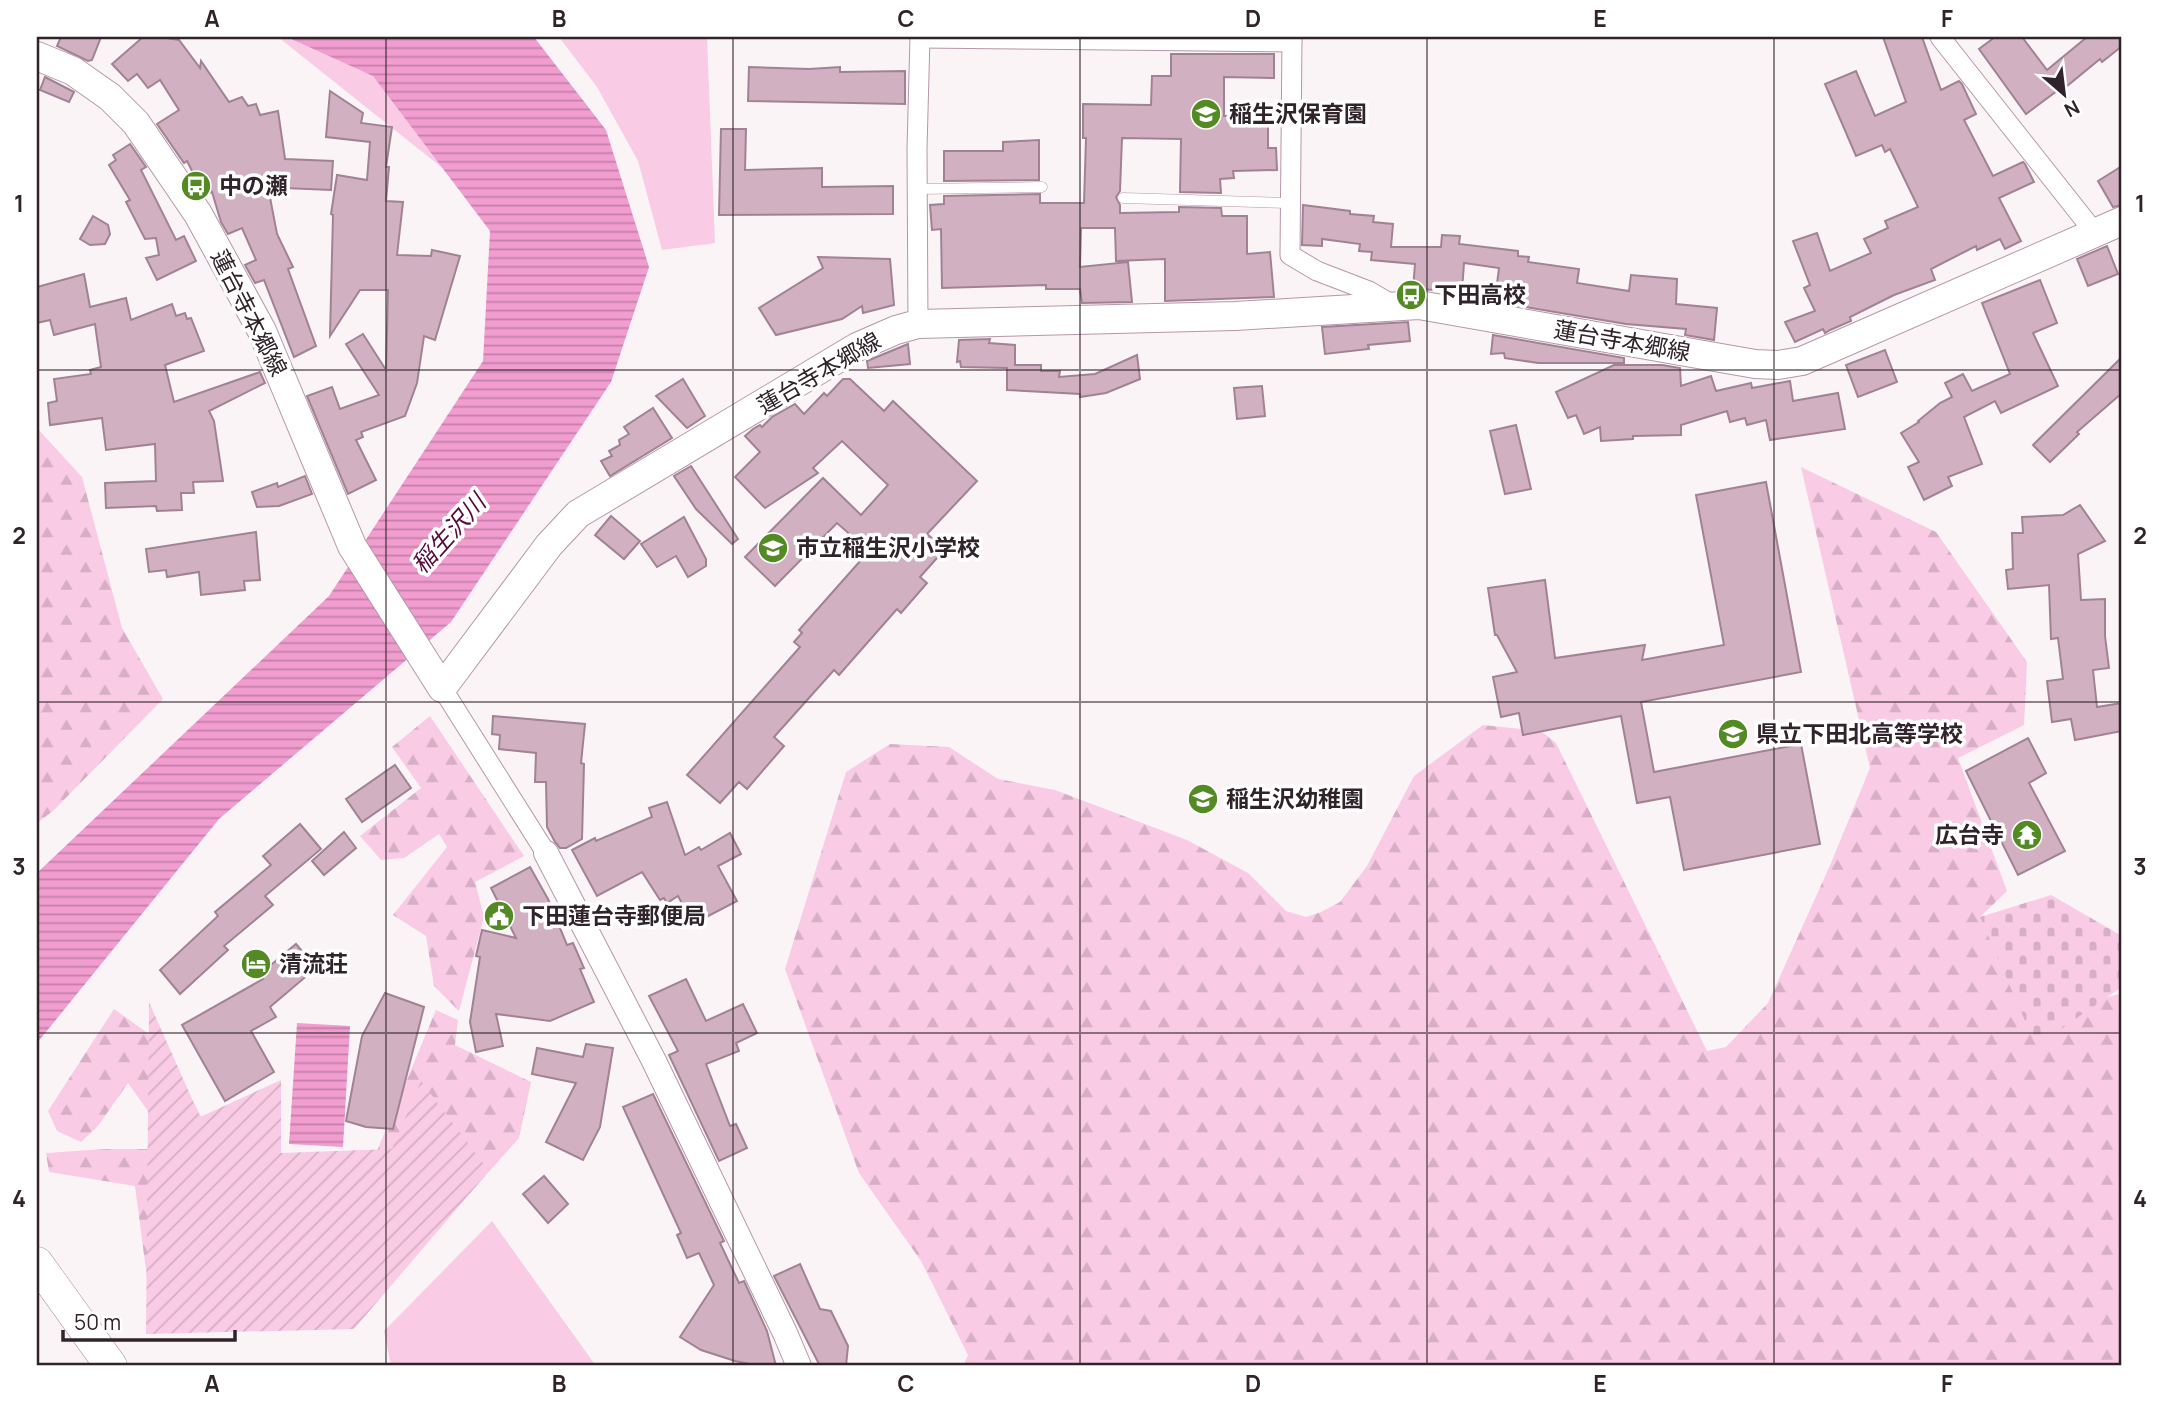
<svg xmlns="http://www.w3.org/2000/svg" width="2159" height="1403" viewBox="0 0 2159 1403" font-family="Manrope,'Noto Sans JP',sans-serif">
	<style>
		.green { fill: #f9cbe5 }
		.forest { fill: url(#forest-firs) }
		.cemetery { fill: url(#cemetery-stones) }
		.garden { fill: url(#garden-furrows) }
		.water { fill: url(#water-rules) }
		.building { fill: #d1b0c2; stroke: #a18293; stroke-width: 2 }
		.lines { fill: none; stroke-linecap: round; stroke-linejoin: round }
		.service-casing { stroke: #b696a8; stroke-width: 11 }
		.minor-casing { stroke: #b696a8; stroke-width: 21 }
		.tertiary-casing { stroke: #b696a8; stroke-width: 26 }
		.secondary-casing { stroke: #b696a8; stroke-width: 30 }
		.trunk-casing { stroke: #b696a8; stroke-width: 33 }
		.service { stroke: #fff; stroke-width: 10 }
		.minor { stroke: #fff; stroke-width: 19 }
		.tertiary { stroke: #fff; stroke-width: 24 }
		.secondary { stroke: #fff; stroke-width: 28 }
		.trunk { stroke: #fff; stroke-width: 32 }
		.grid { fill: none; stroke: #30232a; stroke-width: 2; stroke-opacity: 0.55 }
		.labels { text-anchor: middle; stroke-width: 7; stroke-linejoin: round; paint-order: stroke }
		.poi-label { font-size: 23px; font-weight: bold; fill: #30232a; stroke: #fff; text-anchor: start }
		.street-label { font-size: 23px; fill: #30232a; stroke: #fff }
		.water-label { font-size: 24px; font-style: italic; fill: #540a3d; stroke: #fff }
		.neatline { fill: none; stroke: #30232a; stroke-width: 2.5 }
		.grid-label { font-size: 23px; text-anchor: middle; font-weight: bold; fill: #30232a }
	</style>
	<defs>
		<pattern id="forest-firs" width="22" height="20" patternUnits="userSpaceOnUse" patternTransform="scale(1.75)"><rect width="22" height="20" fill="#f9cbe5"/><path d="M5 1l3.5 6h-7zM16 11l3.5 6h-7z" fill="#d6aec5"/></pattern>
		<pattern id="cemetery-stones" width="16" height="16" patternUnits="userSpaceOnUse" patternTransform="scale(1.75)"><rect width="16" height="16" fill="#f9cbe5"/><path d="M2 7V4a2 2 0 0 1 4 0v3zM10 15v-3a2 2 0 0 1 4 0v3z" fill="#d6aec5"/></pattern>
		<pattern id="garden-furrows" width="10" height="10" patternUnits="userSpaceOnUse" patternTransform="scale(1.75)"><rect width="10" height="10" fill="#f9cbe5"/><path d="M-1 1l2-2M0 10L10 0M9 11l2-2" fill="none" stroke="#d6aec5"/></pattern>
		<pattern id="water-rules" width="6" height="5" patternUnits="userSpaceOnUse" patternTransform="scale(1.75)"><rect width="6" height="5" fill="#f19dcf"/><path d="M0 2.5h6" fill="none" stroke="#c480a8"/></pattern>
	</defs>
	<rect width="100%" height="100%" fill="#fbf4f7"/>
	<!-- green -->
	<g class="green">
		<polygon points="278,37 431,37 465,186"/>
		<polygon points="559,37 707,37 715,243 662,250 638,161 597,87"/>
		<polygon points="492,1221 596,1366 391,1366 384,1331"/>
	</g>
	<!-- forest -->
	<g class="forest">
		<polygon points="37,428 82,477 122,628 163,699 53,811 37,823"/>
		<polygon points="1801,467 1936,532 2027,662 2024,725 1958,758 2007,891 1980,917 2091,1002 2122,993 2122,1366 963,1366 968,1355 921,1261 859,1173 785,969 846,772 890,744 949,747 998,779 1055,790 1187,840 1248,873 1286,911 1306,917 1321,912 1340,902 1367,866 1414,776 1483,725 1541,731 1556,743 1707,1051 1726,1047 1768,1003 1831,863 1870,768"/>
		<polygon points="430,716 524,856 475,882 484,917 459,1011 434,986 426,936 393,915 447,847 439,834 404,858 381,860 360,836 421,788 392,747"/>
		<polygon points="114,1009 163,1044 205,1124 199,1171 366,1177 436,1010 458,1020 455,1045 531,1082 519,1138 361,1315 154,1331 135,1186 49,1172 46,1153 105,1149 162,1149 148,1111 128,1083 98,1126 81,1142 57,1131 48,1111"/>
	</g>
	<!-- cemetery -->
	<polygon class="cemetery" points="2051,895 2122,936 2122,987 2036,1046 1980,917"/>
	<!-- garden -->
	<polygon class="garden" points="149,1002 200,1117 281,1080 281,1153 392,1149 421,1081 489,1171 354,1329 146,1334"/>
	<!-- water -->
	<g class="water">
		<polygon points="287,37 534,37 606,130 649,267 611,382 451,622 219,819 37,1043 37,873 329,596 483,361 490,231 373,76"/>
		<polygon points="297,1023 350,1026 343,1147 289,1144"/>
	</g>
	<!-- building -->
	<g class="building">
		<polygon points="61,37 101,37 92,60 88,61 57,46"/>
		<polygon points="143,37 160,37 179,40 200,68 201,61 229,102 242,97 248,106 256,104 260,115 278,111 285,159 333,161 331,190 284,188 283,191 268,187 277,234 293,267 288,269 316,346 294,357 264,280 255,283 245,265 256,260 242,228 228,234 221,222 212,192 204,194 187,161 184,163 157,124 179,110 160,80 148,88 137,74 128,81 112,64"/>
		<polygon points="1883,37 1922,37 1941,90 1959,81 1962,84 1976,114 1964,120 1993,176 2023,162 2025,164 2034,182 1999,198 2021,241 2005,249 2000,239 1977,250 1976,246 1931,269 1935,280 1894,295 1850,317 1851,321 1830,330 1825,333 1823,329 1795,342 1785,322 1815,311 1804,288 1810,285 1793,241 1817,233 1830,271 1871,253 1864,239 1888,228 1885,221 1918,207 1890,149 1885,152 1882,145 1856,156 1825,84 1856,71 1875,116 1906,102"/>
		<polygon points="1995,37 2022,37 2047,70 2087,37 2122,37 2122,46 2102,62 2100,59 2067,86 2065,85 2026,114 1979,49"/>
		<polygon points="1171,54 1274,54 1274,78 1224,77 1224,116 1268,116 1268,148 1276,148 1277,170 1233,171 1234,178 1220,179 1221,193 1180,192 1181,139 1122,138 1120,191 1116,197 1120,205 1120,213 1179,212 1179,207 1221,208 1222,216 1247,216 1247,254 1270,252 1274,297 1165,301 1165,259 1116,261 1115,228 1081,228 1080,267 1128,262 1132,302 1082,303 1080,289 1046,289 1046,285 942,288 941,229 932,230 930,205 944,204 944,196 1040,194 1040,203 1084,203 1086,138 1083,138 1083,104 1151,105 1152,76 1171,76"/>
		<polygon points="749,67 809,69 840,67 840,72 905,71 905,104 748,101"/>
		<polygon points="45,77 74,92 69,102 40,90"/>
		<polygon points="330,91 363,113 361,123 392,127 386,167 389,167 386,201 403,202 397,255 431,256 432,250 460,256 435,340 424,336 417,383 405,416 361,432 363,437 356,440 376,480 348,494 307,396 332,387 340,409 379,395 346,344 363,334 386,370 388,290 360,290 330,336 333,215 331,214 337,175 367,180 370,142 326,137"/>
		<polygon points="721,129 746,129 745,170 822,168 822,187 893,186 893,214 719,215"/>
		<polygon points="1039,140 1039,180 944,181 944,151 1003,151 1003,142"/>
		<polygon points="130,144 146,167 141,170 176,240 184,236 196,261 157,280 146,258 159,255 156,238 145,239 126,202 130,200 109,165 116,160 113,155"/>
		<polygon points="2122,166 2122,205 2113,207 2098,181"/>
		<polygon points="1303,205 1350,211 1350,214 1374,216 1373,222 1393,224 1391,247 1441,247 1442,235 1460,236 1459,244 1518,251 1518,256 1529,257 1528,262 1579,269 1577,283 1629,291 1631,275 1677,279 1676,304 1717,308 1714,340 1685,335 1686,329 1626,324 1507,304 1508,294 1496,292 1499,268 1464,263 1462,291 1413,289 1415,264 1371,260 1372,252 1359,251 1360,244 1322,239 1322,246 1302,245"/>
		<polygon points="93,216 108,225 110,234 105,244 90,245 80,239"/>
		<polygon points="2107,246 2118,274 2088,286 2077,259"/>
		<polygon points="818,257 890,259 894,305 863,313 862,306 842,319 776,335 759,308 823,268"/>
		<polygon points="84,274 90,307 126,298 131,320 172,304 176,316 185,313 187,319 191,318 204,351 165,365 174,402 260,372 265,383 209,411 214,421 223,481 193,482 194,493 181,493 182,510 157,511 156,506 106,508 105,483 156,481 155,444 106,450 102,418 50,425 48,403 57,401 54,379 91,374 90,370 101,367 95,324 54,335 50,320 37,323 37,287"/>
		<polygon points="2040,280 2057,323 2033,333 2058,386 2001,413 1995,401 1964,417 1982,464 1948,477 1952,486 1924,500 1908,467 1919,462 1901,433 1919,422 1918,421 1940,403 1952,397 1945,383 1963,374 1972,391 2010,374 1982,303"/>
		<polygon points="1408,322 1410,341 1368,345 1369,349 1325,354 1322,327"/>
		<polygon points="1493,335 1624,358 1624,363 1538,363 1505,358 1504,353 1491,354"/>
		<polygon points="990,339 989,343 1015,345 1015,365 1041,365 1041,371 1060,371 1059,377 1095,374 1137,355 1140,379 1106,393 1080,397 1080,394 1007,390 1007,368 961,367 960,361 957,362 959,340"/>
		<polygon points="908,344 910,364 868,368 867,361"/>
		<polygon points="1885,350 1897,382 1858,397 1846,365"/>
		<polygon points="2122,357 2122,393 2077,432 2079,434 2050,462 2033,445"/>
		<polygon points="1614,365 1662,365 1680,368 1681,386 1711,376 1716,391 1751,383 1752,388 1790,381 1793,401 1838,393 1845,429 1770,440 1766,420 1747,425 1745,418 1730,422 1727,411 1681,425 1681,435 1633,436 1633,439 1601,441 1600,427 1584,434 1576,415 1568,418 1556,392"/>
		<polygon points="683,379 705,416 687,428 656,396"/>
		<polygon points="843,379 850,379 884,411 893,401 977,481 927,534 945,549 920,577 927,583 901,613 897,609 839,675 834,670 774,737 784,746 747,789 739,782 720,803 687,775 800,647 794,642 802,633 799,630 869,551 837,523 775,586 745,557 823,478 861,515 888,485 842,441 813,468 818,473 765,508 735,477 760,452 745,436 753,429 760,425 762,427 772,417 795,404 804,414 824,393 827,396"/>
		<polygon points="1262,386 1265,416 1237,419 1234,388"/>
		<polygon points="653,408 672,438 610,476 601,461 612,456 609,451 620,445 619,440 629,434 624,427"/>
		<polygon points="1516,425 1531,489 1505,494 1490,431"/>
		<polygon points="691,466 738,539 732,544 696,509 674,476"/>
		<polygon points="305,476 312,494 279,506 257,507 252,492 277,483 278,487"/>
		<polygon points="1766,482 1801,672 1641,702 1654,772 1801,744 1820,844 1684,870 1670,797 1637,803 1621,716 1523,735 1519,713 1501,717 1493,677 1517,672 1497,635 1495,635 1488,588 1545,580 1555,658 1645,645 1642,660 1724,645 1696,495"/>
		<polygon points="2080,505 2105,541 2078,554 2081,600 2105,599 2105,636 2109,668 2093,670 2097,707 2122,703 2122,731 2075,740 2071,719 2052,722 2047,681 2063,679 2058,638 2051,639 2049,585 2008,589 2006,570 2013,569 2012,533 2023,533 2022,517 2063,515"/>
		<polygon points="611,516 640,541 624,559 595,535"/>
		<polygon points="684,517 706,559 706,566 688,577 676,556 657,567 641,544"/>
		<polygon points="256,532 260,580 244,581 245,590 201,595 199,572 167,577 166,570 149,572 146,549"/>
		<polygon points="493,716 585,724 581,763 584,764 582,839 566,848 560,848 555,842 547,827 546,782 535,782 536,753 499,749 500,735 492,734"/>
		<polygon points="2028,738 2046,773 2029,783 2065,851 2018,875 1966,771"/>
		<polygon points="395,765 411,788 362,822 346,799"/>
		<polygon points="667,802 685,855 699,847 701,850 730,833 741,854 718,866 737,901 693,924 678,896 667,903 664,898 660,900 642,872 597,896 572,850 595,838 596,841 652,817 649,808"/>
		<polygon points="300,824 321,849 265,896 273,905 224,946 228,950 180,994 160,970 218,916 215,912 271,865 263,856"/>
		<polygon points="344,832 356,848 324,875 312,861"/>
		<polygon points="530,867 548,899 567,945 573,943 584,968 580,969 594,1002 550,1021 496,1014 503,1046 476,1052 470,1022 480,957 476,956 482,930 516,938 491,888"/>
		<polygon points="296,944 316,968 270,1007 276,1017 251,1031 274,1072 225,1101 182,1025 263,979 259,975"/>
		<polygon points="686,979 706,1021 743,1004 757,1033 736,1043 739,1051 706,1064 730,1126 736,1124 747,1148 719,1161 669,1055 678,1051 649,996"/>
		<polygon points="385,993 424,1007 393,1129 366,1127 346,1121 362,1036"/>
		<polygon points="586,1044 613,1048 600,1127 583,1160 546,1142 576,1083 532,1074 537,1048 583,1057"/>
		<polygon points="653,1094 724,1241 720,1243 739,1283 744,1281 767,1331 776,1366 759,1366 735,1361 701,1350 680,1337 714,1285 699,1253 687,1258 677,1235 681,1233 623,1107"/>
		<polygon points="544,1176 568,1204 548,1223 523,1194"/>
		<polygon points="800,1264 820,1309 831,1311 848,1346 846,1366 820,1366 774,1276"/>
	</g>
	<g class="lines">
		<!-- service casing -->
		<g class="service-casing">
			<g id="service">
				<polyline points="917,189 1042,187"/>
				<polyline points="1123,198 1289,203"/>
			</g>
		</g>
		<!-- minor casing -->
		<g class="minor-casing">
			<g id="minor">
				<polyline points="1292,37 1290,255 1317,271 1369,291 1396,307"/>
				<polyline points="1940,37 2095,233"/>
				<polyline points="920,38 1292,42"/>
				<polyline points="918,324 917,149 920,37"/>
				<polyline points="442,688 546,853"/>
			</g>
		</g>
		<!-- tertiary casing -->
		<g class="tertiary-casing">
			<polyline id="tertiary" points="546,853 654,1061 785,1333 799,1366"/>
		</g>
		<!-- secondary casing -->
		<g class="secondary-casing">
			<polyline id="secondary" points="37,56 73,71 110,97 136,123 198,214 262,331 352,546 442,688 549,545 578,514 857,347 896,330 918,324 1235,316 1419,305 1755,364 1778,365 1802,361 2122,221"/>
		</g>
		<!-- trunk casing -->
		<g class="trunk-casing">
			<polyline id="trunk" points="37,1263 111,1366"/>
		</g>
		<!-- service -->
		<use href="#service" class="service"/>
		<!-- minor -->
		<use href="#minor" class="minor"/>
		<!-- tertiary -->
		<use href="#tertiary" class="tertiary"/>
		<!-- secondary -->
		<use href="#secondary" class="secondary"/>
		<!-- trunk -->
		<use href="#trunk" class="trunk"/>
	</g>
	<!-- grid -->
	<path class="grid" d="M386,37v1329M733,37v1329M1080,37v1329M1427,37v1329M1774,37v1329M37,370h2085M37,702h2085M37,1033h2085"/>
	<!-- icons -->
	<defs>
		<g id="school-disc" transform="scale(1.575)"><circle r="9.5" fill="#538a24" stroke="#fff"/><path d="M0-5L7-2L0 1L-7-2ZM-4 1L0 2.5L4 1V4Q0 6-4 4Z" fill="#fff"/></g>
		<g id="bus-disc" transform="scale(1.575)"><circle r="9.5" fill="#538a24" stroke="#fff"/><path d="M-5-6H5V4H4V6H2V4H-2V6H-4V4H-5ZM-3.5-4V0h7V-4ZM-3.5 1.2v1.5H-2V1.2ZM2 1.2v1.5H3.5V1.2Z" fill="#fff"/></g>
		<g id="temple-disc" transform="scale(1.575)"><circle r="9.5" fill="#538a24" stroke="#fff"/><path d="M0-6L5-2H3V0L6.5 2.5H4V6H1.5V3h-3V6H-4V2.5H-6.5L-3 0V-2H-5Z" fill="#fff"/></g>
		<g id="civic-disc" transform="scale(1.575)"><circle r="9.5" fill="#538a24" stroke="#fff"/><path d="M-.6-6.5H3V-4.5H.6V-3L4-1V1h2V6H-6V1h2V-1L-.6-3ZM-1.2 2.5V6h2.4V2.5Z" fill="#fff"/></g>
		<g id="hotel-disc" transform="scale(1.575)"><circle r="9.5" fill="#538a24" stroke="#fff"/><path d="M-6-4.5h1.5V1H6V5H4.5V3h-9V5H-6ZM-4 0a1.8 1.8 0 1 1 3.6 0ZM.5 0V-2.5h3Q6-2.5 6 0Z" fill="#fff"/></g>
	</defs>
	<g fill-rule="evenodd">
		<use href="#school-disc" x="1206" y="114"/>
		<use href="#bus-disc" x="196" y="186"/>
		<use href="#bus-disc" x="1411" y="295"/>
		<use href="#school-disc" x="773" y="548"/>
		<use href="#school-disc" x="1733" y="734"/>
		<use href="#school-disc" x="1203" y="799"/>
		<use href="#temple-disc" x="2027" y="835"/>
		<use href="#civic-disc" x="499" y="916"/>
		<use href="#hotel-disc" x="256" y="964"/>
	</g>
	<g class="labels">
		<!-- poi labels -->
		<g class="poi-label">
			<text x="1229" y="122">稲生沢保育園</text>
			<text x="219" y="194">中の瀬</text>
			<text x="1434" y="303">下田高校</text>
			<text x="796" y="556">市立稲生沢小学校</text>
			<text x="1756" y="742">県立下田北高等学校</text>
			<text x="1226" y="807">稲生沢幼稚園</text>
			<text x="2004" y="843" text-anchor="end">広台寺</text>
			<text x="522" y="924">下田蓮台寺郵便局</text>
			<text x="279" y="972">清流荘</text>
		</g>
		<!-- street labels -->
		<g class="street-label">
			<text transform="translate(249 313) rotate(63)" y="8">蓮台寺本郷線</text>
			<text transform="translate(1622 341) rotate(10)" y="8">蓮台寺本郷線</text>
			<text transform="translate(819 373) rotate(-30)" y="8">蓮台寺本郷線</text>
		</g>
		<!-- water labels -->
		<g class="water-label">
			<text transform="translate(449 534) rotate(-48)" y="8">稲生沢川</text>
		</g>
	</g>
	<!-- border -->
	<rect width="2159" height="1403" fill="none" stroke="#ffffff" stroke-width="77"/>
	<!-- north arrow -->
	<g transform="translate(2064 94) rotate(152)" stroke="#ffffff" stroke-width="5" paint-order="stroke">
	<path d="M0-5L12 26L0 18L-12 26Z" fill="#30232a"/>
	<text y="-10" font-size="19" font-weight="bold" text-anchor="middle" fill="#30232a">N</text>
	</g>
	<!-- scale -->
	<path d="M63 1330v10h172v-10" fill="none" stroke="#30232a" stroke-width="3.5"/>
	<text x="74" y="1330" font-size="21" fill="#30232a" stroke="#ffffff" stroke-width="5" paint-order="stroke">50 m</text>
	<rect x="38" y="38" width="2082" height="1326" class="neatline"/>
	<g class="grid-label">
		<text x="212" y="27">A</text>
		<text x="559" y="27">B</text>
		<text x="906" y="27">C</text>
		<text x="1253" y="27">D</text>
		<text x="1600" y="27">E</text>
		<text x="1947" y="27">F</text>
		<text x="19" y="212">1</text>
		<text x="2140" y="212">1</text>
		<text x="19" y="544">2</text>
		<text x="2140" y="544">2</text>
		<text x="19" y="875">3</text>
		<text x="2140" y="875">3</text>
		<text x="19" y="1207">4</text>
		<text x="2140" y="1207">4</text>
		<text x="212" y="1392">A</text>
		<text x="559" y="1392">B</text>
		<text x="906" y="1392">C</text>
		<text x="1253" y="1392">D</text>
		<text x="1600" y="1392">E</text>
		<text x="1947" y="1392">F</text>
	</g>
</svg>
